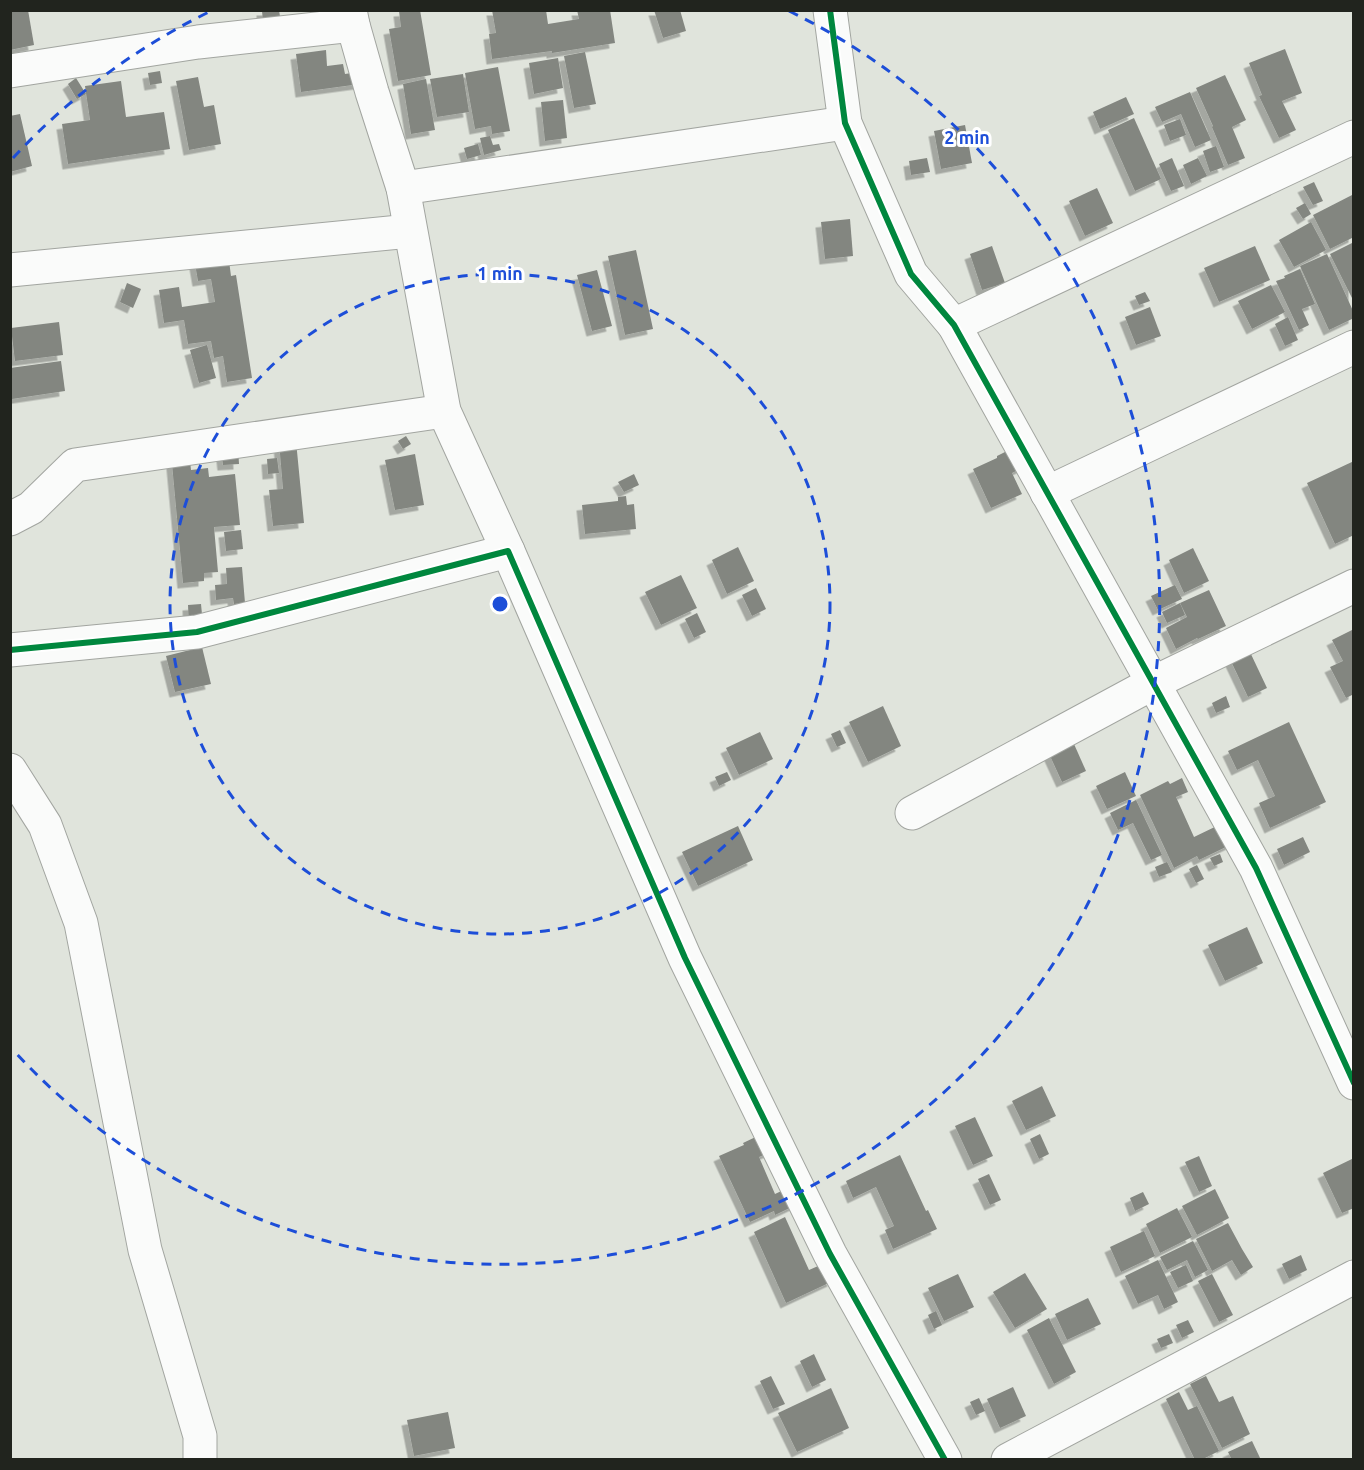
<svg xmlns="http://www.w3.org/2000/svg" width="1364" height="1470" viewBox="0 0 1364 1470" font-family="Ubuntu,sans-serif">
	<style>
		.building { fill: #838680; filter: url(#shadow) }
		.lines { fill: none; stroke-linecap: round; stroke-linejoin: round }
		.minor-casing { stroke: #a2a5a0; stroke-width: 35 }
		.minor { stroke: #fafbfa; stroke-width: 33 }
		.cycleway-casing { stroke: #fff; stroke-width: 10 }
		.cycleway { stroke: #00873e; stroke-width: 6 }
		.ring { fill: none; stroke: #1d4ed8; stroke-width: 3; stroke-dasharray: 10 8 }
		.centre { fill: #1d4ed8; stroke: #fff; stroke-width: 3 }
		.ring-label { font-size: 18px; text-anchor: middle; font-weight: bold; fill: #1d4ed8; stroke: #fff; stroke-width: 6; stroke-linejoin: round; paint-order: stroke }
	</style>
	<defs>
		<filter id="shadow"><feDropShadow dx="-5.5" dy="5.5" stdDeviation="0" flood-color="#0004"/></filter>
	</defs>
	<rect width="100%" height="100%" fill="#e0e4dc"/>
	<!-- building -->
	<g class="building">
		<polygon points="16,10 28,10 34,45 10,50 10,11"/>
		<polygon points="262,10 279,10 281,23 263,24"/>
		<polygon points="420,10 431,75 398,81 389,29 401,27 399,11"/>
		<polygon points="492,10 546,10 548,24 579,19 577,10 610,10 615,43 552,53 552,51 492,59 489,34 496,33"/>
		<polygon points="654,10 680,10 686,31 663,38"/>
		<polygon points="1285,49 1302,93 1282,101 1296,130 1279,138 1259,96 1262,95 1249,63"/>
		<polygon points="326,50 327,66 343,64 345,74 358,72 360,84 301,92 296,54"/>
		<polygon points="585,52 596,104 574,108 564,56"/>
		<polygon points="558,58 563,88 534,94 529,63"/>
		<polygon points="498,67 510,131 492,134 491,126 475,129 465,73"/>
		<polygon points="160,71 162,83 150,85 148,73"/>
		<polygon points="463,74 469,112 437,117 430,79"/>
		<polygon points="1225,75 1246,120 1232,127 1245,158 1228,165 1212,127 1213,126 1196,88"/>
		<polygon points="198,77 204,107 214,105 221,144 189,150 176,81"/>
		<polygon points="76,78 86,94 77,99 68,84"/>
		<polygon points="426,79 435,130 411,134 403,84"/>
		<polygon points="121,81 126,117 164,112 170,149 68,164 62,124 90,120 85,86"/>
		<polygon points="1190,92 1211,140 1195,147 1181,114 1162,122 1155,107"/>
		<polygon points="1126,97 1134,114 1100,129 1093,112"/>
		<polygon points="563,100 567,138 545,141 541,102"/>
		<polygon points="20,114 32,166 10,172 10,116"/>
		<polygon points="1134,118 1161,179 1135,191 1108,130"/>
		<polygon points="1180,119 1186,135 1170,141 1164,125"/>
		<polygon points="965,125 972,163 941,169 934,131"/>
		<polygon points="490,136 493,145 499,144 501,150 484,155 480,138"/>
		<polygon points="478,144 481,155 467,159 464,148"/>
		<polygon points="1216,146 1224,167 1210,172 1203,151"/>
		<polygon points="927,158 930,172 911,175 909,161"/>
		<polygon points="1172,158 1184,186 1171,191 1159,164"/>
		<polygon points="1198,158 1207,176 1191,184 1183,165"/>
		<polygon points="1314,182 1323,201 1313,205 1303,187"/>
		<polygon points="1097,188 1113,223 1085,236 1069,201"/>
		<polygon points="1354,194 1354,237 1330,249 1313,215"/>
		<polygon points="1305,203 1311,214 1303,219 1296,208"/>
		<polygon points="850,219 853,256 825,259 821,222"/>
		<polygon points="1311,222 1326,250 1294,267 1279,240"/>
		<polygon points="1354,242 1354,302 1330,254"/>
		<polygon points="992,246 1005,283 982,290 970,254"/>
		<polygon points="1255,246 1270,280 1219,302 1204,268"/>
		<polygon points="636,250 653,329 625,335 608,256"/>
		<polygon points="228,253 231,276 236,275 252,378 227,382 223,356 214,358 211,341 188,344 184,320 164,323 159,290 179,287 182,307 215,302 211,279 198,281 194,258"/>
		<polygon points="1327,254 1354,313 1354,318 1329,330 1300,266"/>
		<polygon points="1300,269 1315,304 1302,309 1309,325 1299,330 1276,281 1285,278 1284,276"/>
		<polygon points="597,270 612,326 592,331 577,275"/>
		<polygon points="127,283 141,289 133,308 120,302"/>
		<polygon points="1271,285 1285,312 1252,329 1238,301"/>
		<polygon points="1145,292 1150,301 1139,305 1135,296"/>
		<polygon points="1150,307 1161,336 1136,345 1125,317"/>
		<polygon points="1288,317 1298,340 1285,346 1275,324"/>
		<polygon points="59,322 63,355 15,361 11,328"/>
		<polygon points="207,345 216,378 199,383 190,350"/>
		<polygon points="61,361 65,391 12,399 10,368"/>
		<polygon points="406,436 411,444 403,449 398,441"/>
		<polygon points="296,441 304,523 273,526 269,490 283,489 279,442"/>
		<polygon points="238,446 239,464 223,465 221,448"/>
		<polygon points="1015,447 1024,467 1012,473 1022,494 991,508 973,469 997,458 997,456"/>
		<polygon points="189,451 191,470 208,468 209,477 235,474 240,525 214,527 218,572 204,573 204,581 183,583 171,453"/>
		<polygon points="415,454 424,505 395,510 385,460"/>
		<polygon points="277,458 279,473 268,474 267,459"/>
		<polygon points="1354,461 1354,535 1335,544 1307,483"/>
		<polygon points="634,474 639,485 624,492 618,482"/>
		<polygon points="626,496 627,505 634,504 636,529 585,534 582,505 618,501 618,497"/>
		<polygon points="241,530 243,549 226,551 224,532"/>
		<polygon points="738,547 754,581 727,594 712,560"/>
		<polygon points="1193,548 1209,581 1184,593 1169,560"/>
		<polygon points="242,567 245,603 234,604 233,598 216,600 215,585 227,584 226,568"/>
		<polygon points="681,575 697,608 661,625 645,592"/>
		<polygon points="1175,585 1182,599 1158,610 1151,596"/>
		<polygon points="756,588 766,609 752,616 742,595"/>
		<polygon points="1209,590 1226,626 1198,639 1197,638 1176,649 1166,628 1187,617 1180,603"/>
		<polygon points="1180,603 1185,615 1167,623 1162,612"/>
		<polygon points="201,604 203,625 189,626 188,605"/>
		<polygon points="697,613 706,632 694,638 685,619"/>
		<polygon points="1354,629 1354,694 1346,698 1330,667 1343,661 1332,640"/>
		<polygon points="202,647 211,684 175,692 166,656"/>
		<polygon points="1249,650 1267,688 1248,697 1230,659"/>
		<polygon points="1226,696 1230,707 1216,713 1212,703"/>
		<polygon points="883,706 901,746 868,762 849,722"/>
		<polygon points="1289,722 1326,802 1270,828 1259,803 1275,796 1258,760 1237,770 1228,751"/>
		<polygon points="840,730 846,743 837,747 831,734"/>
		<polygon points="760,732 773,759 739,775 726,748"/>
		<polygon points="1070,735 1086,771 1062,782 1046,747"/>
		<polygon points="727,772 731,780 719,786 715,777"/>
		<polygon points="1125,772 1136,796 1107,809 1096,786"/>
		<polygon points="1182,778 1188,792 1176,797 1194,837 1223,823 1232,844 1199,860 1197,856 1174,868 1140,795 1168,781 1170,784"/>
		<polygon points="1136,800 1162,855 1151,860 1133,823 1118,830 1110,813"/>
		<polygon points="738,826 753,860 698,886 682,852"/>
		<polygon points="1303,837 1310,852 1284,865 1277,849"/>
		<polygon points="1220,854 1223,862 1214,866 1210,858"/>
		<polygon points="1167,862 1172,872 1159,877 1155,867"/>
		<polygon points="1197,865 1204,879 1196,883 1189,869"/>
		<polygon points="1247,927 1263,963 1225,981 1208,945"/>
		<polygon points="1042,1086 1056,1116 1026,1130 1012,1101"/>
		<polygon points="975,1117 993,1156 973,1165 955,1126"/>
		<polygon points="764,1133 773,1151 759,1157 775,1194 792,1186 800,1203 775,1215 774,1211 750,1222 719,1156 744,1145 743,1143"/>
		<polygon points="1040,1134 1049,1154 1039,1159 1030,1139"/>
		<polygon points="900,1155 926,1211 928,1210 937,1229 893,1249 885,1230 894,1226 876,1187 853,1198 846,1181"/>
		<polygon points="1199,1156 1212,1186 1199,1192 1185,1162"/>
		<polygon points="1354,1158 1354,1208 1342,1213 1323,1173"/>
		<polygon points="989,1174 1001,1200 990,1205 978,1179"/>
		<polygon points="1215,1189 1229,1218 1197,1235 1182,1206"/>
		<polygon points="1143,1192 1149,1204 1135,1211 1130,1198"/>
		<polygon points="1177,1208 1192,1237 1160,1253 1146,1224"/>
		<polygon points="785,1217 809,1270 825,1263 833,1281 786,1303 754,1232"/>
		<polygon points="1228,1223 1242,1249 1253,1267 1241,1275 1232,1260 1212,1271 1196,1239"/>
		<polygon points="1144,1231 1155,1256 1121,1272 1110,1247"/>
		<polygon points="1193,1241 1208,1270 1195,1277 1187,1260 1167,1270 1160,1257"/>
		<polygon points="1301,1255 1307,1270 1289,1279 1282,1264"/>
		<polygon points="1158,1260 1178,1302 1164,1309 1158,1295 1138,1304 1125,1276"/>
		<polygon points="1186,1265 1193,1281 1178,1288 1170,1272"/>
		<polygon points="1025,1273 1047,1309 1015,1328 993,1292"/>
		<polygon points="958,1274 974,1307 944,1321 928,1288"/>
		<polygon points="1212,1274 1233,1315 1219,1322 1198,1281"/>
		<polygon points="1088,1298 1101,1324 1067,1340 1055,1314"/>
		<polygon points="936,1311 942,1325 934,1329 928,1315"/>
		<polygon points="1049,1318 1076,1372 1054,1384 1027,1330"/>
		<polygon points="1188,1320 1194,1332 1182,1338 1176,1325"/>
		<polygon points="1169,1334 1173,1343 1161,1348 1157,1339"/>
		<polygon points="814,1354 826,1380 812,1387 800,1361"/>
		<polygon points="771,1376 785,1404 773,1409 760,1381"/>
		<polygon points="1206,1376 1219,1402 1233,1396 1250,1434 1222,1448 1190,1384"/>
		<polygon points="1013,1387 1026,1416 1000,1428 987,1399"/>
		<polygon points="831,1388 849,1428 797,1452 778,1413"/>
		<polygon points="1179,1392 1188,1410 1197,1406 1219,1451 1201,1460 1195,1460 1166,1399"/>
		<polygon points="979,1398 985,1411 976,1415 970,1402"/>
		<polygon points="448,1412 455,1448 414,1456 407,1420"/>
		<polygon points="1252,1441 1261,1460 1232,1460 1228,1452"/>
	</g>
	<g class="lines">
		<!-- minor casing -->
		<g class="minor-casing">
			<g id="minor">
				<polyline points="350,10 353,25 372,92 403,188 444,411 508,551"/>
				<polyline points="830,10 845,123 911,274 954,325 1256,868 1354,1083"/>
				<polyline points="10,71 198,42 353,25"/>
				<polyline points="403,188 845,123"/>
				<polyline points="10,270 410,231"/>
				<polyline points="954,325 1354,137"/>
				<polyline points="1047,493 1354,347"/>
				<polyline points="10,519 31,508 75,465 444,411"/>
				<polyline points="10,650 197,632 508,551 685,958 830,1254 945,1460"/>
				<polyline points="10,770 45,825 81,923 145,1250 200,1436 200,1460"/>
				<polyline points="912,813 1153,683 1354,586"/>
				<polyline points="1008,1460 1354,1277"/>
			</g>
		</g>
		<!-- minor -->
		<use href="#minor" class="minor"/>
		<!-- cycleway casing -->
		<g class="cycleway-casing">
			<g id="cycleway">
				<polyline points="830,10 845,123 911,274 954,325 1256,868 1354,1083"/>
				<polyline points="10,650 197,632 508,551 685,958 830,1254 945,1460"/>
			</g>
		</g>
		<!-- cycleway -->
		<use href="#cycleway" class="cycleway"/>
	</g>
	<!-- distance rings -->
	<g class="ring">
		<circle cx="500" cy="604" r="330"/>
		<path d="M13 158A660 660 0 0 1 211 11M789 11A660 660 0 1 1 13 1050"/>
	</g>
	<circle cx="500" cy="604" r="9" class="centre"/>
	<g class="ring-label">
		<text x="967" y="144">2 min</text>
		<text x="500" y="280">1 min</text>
	</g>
	<!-- border -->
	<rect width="1364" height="1470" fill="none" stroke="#21241e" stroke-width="24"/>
</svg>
